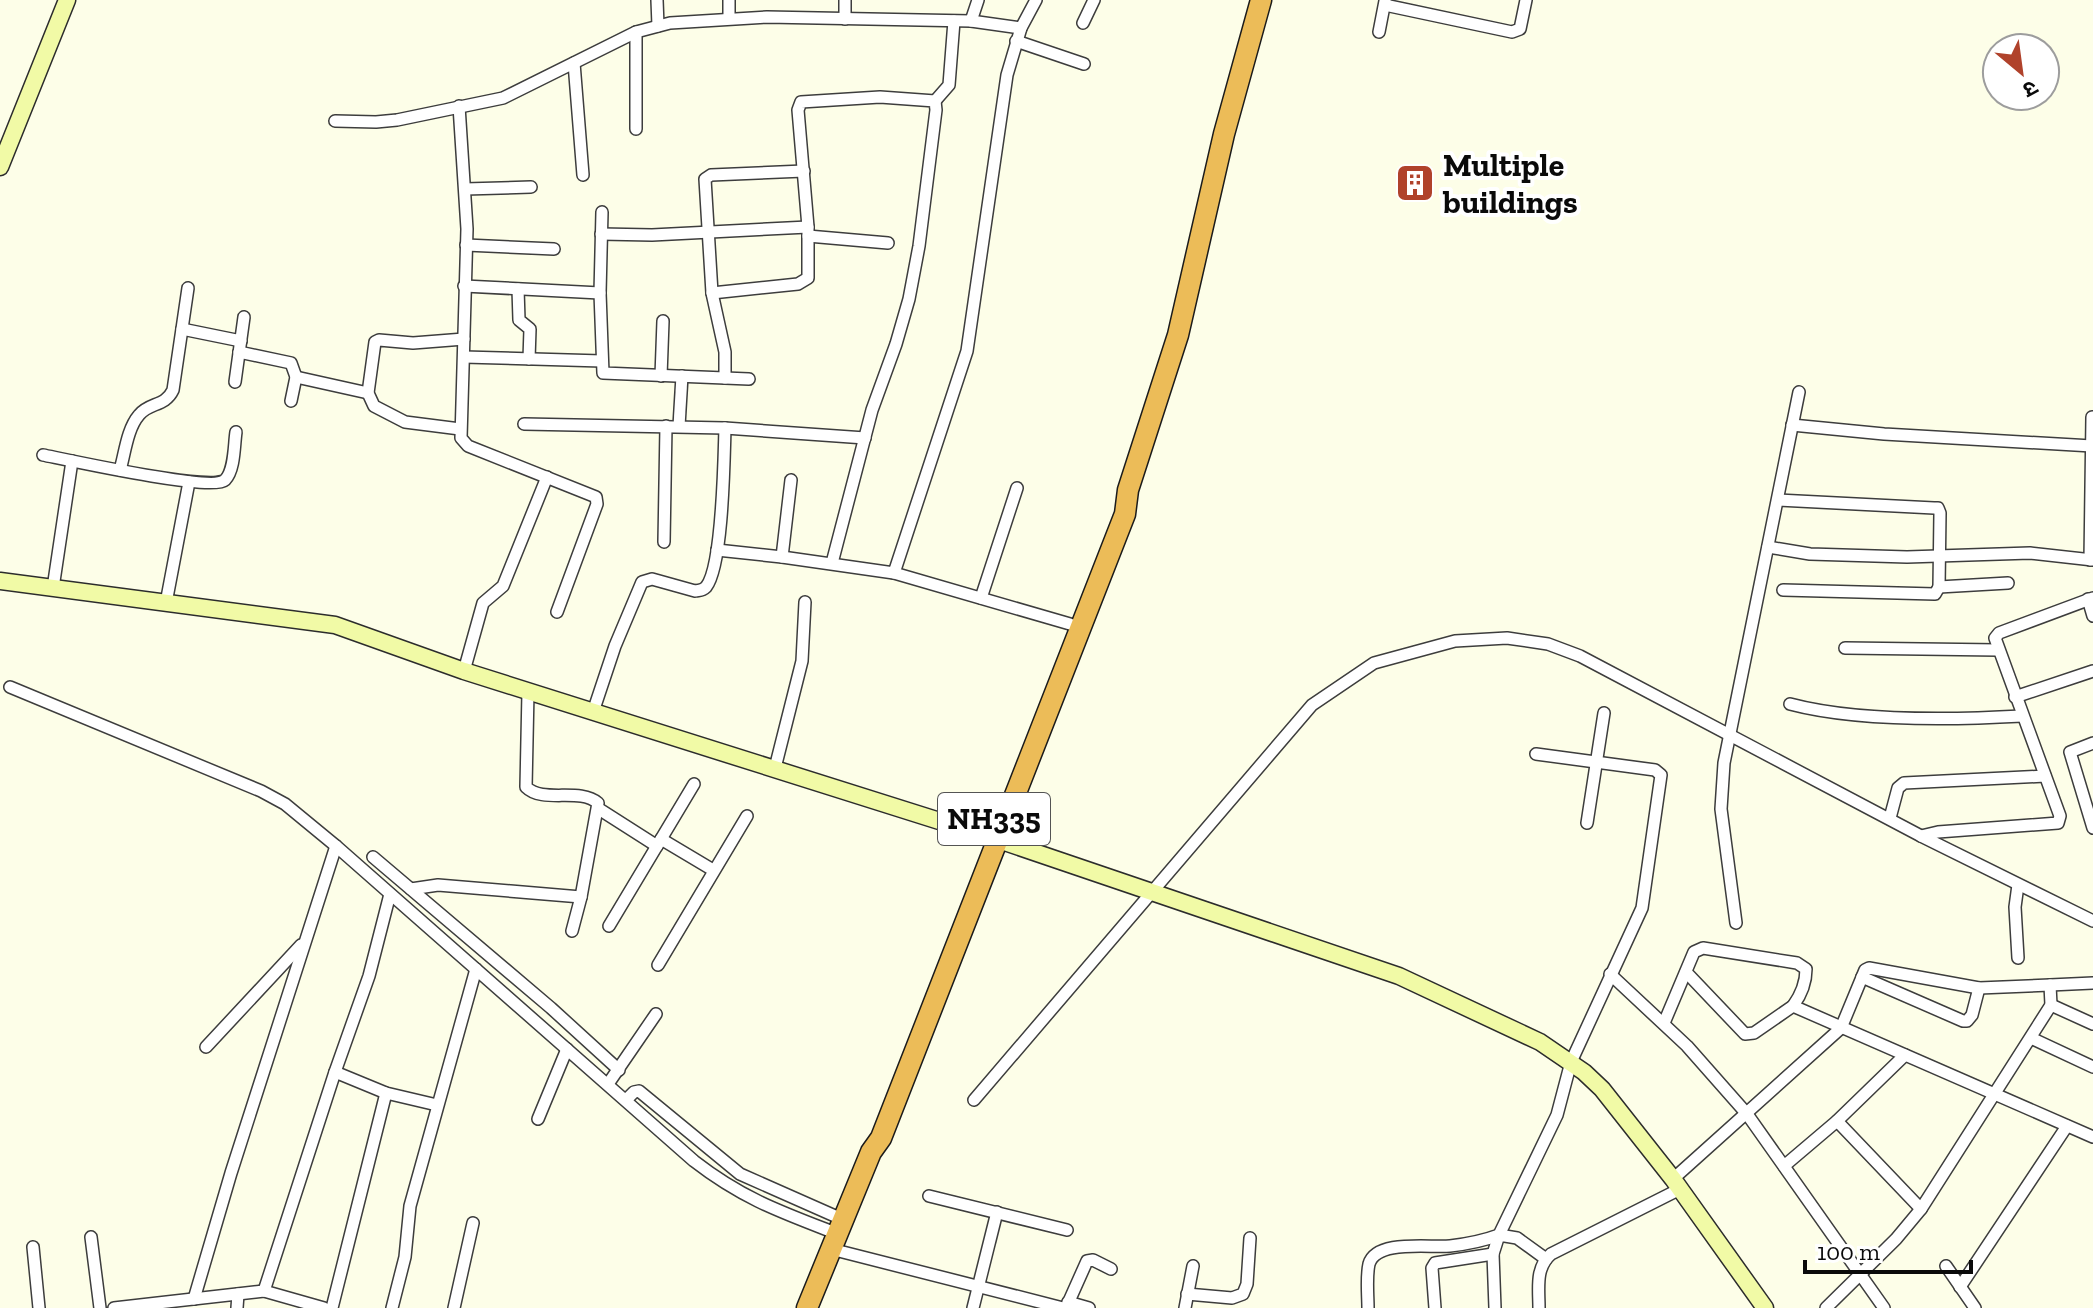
<svg xmlns="http://www.w3.org/2000/svg" width="2093" height="1308" viewBox="0 0 2093 1308" font-family="'Zilla Slab','Noto Sans Devanagari',serif">
	<style>
		.lines { fill: none; stroke-linecap: round; stroke-linejoin: round }
		.street-casing { stroke: #3d3d3d; stroke-width: 14 }
		.secondary-casing { stroke: #2c2c2c; stroke-width: 19 }
		.highway-casing { stroke: #1b1b1b; stroke-width: 23 }
		.street { stroke: #fff; stroke-width: 11 }
		.secondary { stroke: #f1faa6; stroke-width: 16 }
		.highway { stroke: #ecbc58; stroke-width: 20 }
		.labels { text-anchor: middle; stroke-width: 8; stroke-linejoin: round; paint-order: stroke }
		.shield { fill: #fff; stroke: #545454; stroke-width: 2 }
		.shield-label { font-size: 30px; font-weight: bold; fill: #0a0a0a }
		.poi-label { font-size: 32px; font-weight: bold; fill: #0a0a0a; stroke: #fff; text-anchor: start }
	</style>
	<rect width="100%" height="100%" fill="#fdfee8"/>
	<g class="lines">
		<!-- street casing -->
		<g class="street-casing">
			<g id="street">
				<polyline points="657,0 658,26"/>
				<polyline points="1385,5 1512,32 1520,29 1526,0"/>
				<polyline points="729,18 729,0"/>
				<polyline points="845,19 845,0"/>
				<polyline points="971,21 978,0"/>
				<polyline points="1083,23 1094,0"/>
				<polyline points="1379,32 1385,1"/>
				<polyline points="1016,41 1084,64"/>
				<polyline points="574,63 583,175"/>
				<polyline points="935,101 949,85 954,21"/>
				<polyline points="459,106 467,229 461,438 468,446 596,497 597,504 557,612"/>
				<polyline points="335,121 376,122 397,120 503,98 636,32 670,23 767,17 971,21 1021,28"/>
				<polyline points="636,129 636,32"/>
				<polyline points="465,189 531,187"/>
				<polyline points="602,212 600,293 603,373 749,379"/>
				<polyline points="601,234 652,235 808,227"/>
				<polyline points="808,236 888,243"/>
				<polyline points="466,245 554,249"/>
				<polyline points="464,286 600,293"/>
				<polyline points="518,289 519,320 530,329 529,359"/>
				<polyline points="712,293 798,284 808,278 808,227 798,110 801,102 880,97 935,101 936,110 919,246 909,299 896,344 872,410 832,563"/>
				<polyline points="182,329 241,341"/>
				<polyline points="239,352 291,363 296,377 291,401"/>
				<polyline points="464,357 602,361"/>
				<polyline points="661,376 663,321"/>
				<polyline points="296,377 368,393"/>
				<polyline points="725,378 725,352 712,293 705,179 711,175 804,171"/>
				<polyline points="235,382 244,317"/>
				<polyline points="524,424 725,428 865,438"/>
				<polyline points="1792,425 1884,434 2092,446"/>
				<polyline points="679,426 682,376"/>
				<polyline points="460,429 405,422 374,406 368,393 375,342 379,340 413,343 464,339"/>
				<path d="M43,455c25,5 170,37 182,25 10,-10 9,-36 11,-48"/>
				<path d="M120,470c5,-17 7,-41 19,-55 10,-13 26,-8 34,-25l15,-102"/>
				<polyline points="1778,500 1934,508 1938,508 1940,513 1939,587 1935,594 1783,590"/>
				<polyline points="664,542 666,426"/>
				<polyline points="1768,547 1810,554 1907,557 2030,553 2093,560"/>
				<polyline points="717,550 782,557 894,573 967,351 1007,75 1021,28 1036,0"/>
				<polyline points="782,557 791,480"/>
				<polyline points="2090,560 2092,417"/>
				<polyline points="894,573 1070,624"/>
				<polyline points="1939,587 2008,583"/>
				<polyline points="53,588 72,461"/>
				<polyline points="981,598 1017,488"/>
				<polyline points="2088,599 2093,616"/>
				<polyline points="166,603 189,482"/>
				<polyline points="1845,648 1998,650"/>
				<polyline points="464,671 483,603 503,586 547,477"/>
				<path d="M10,687l251,104 24,13 51,42 358,315c49,38 87,51 144,73"/>
				<path d="M528,692l-2,95c17,17 53,0 72,16l-17,94 -9,34"/>
				<polyline points="2015,697 2093,671"/>
				<path d="M1790,704c68,18 161,16 232,12"/>
				<path d="M593,712l22,-66 27,-64 10,-3 43,12c5,-1 7,0 11,-4 17,-21 18,-129 19,-159"/>
				<polyline points="2093,743 2070,752 2093,828"/>
				<polyline points="775,768 802,661 805,602"/>
				<polyline points="599,809 657,846"/>
				<polyline points="1890,818 1898,788 1904,783 2045,776"/>
				<polyline points="1587,823 1604,713"/>
				<polyline points="1921,836 1938,832 2058,823 2060,816 1995,638 1999,633 2093,598"/>
				<polyline points="661,839 713,870"/>
				<polyline points="373,857 551,1008 619,1070"/>
				<polyline points="411,889 438,885 581,897"/>
				<polyline points="1736,923 1721,809 1724,763 1799,392"/>
				<polyline points="609,926 694,784"/>
				<polyline points="2018,958 2015,907 2018,885"/>
				<polyline points="658,965 747,816"/>
				<polyline points="1686,972 1745,1034 1754,1033 1793,1006"/>
				<polyline points="1610,974 1687,1046 1747,1114 1884,1308"/>
				<polyline points="1862,977 1963,1021 1967,1021 1972,1015 1979,988"/>
				<polyline points="2051,1005 2093,1024"/>
				<path d="M1664,1023l30,-71 9,-4 94,15 9,6c0,14 -5,26 -13,37l300,131"/>
				<polyline points="2031,1038 2093,1067"/>
				<polyline points="206,1047 301,945"/>
				<polyline points="335,1072 386,1093 437,1105"/>
				<polyline points="608,1084 656,1014"/>
				<polyline points="626,1100 634,1092 639,1091 740,1174 844,1220"/>
				<polyline points="974,1100 1312,705 1374,663 1455,641 1507,638 1548,644 1580,656 1921,836 2093,921"/>
				<polyline points="538,1119 567,1049"/>
				<polyline points="1837,1121 1921,1209"/>
				<polyline points="1784,1166 1837,1121 1905,1055"/>
				<polyline points="1673,1179 1841,1028 1865,970 1869,968 1979,988 2050,985"/>
				<polyline points="929,1196 1067,1230"/>
				<polyline points="91,1237 100,1308"/>
				<polyline points="33,1247 39,1308"/>
				<polyline points="831,1249 1063,1308"/>
				<polyline points="1946,1266 1975,1308"/>
				<polyline points="1960,1287 2067,1126"/>
				<polyline points="264,1291 335,1072 369,976 390,894"/>
				<polyline points="1187,1294 1232,1298 1243,1294 1247,1284 1250,1238"/>
				<polyline points="194,1299 231,1173 336,846"/>
				<polyline points="1068,1302 1089,1308"/>
				<polyline points="114,1308 264,1291 324,1308"/>
				<polyline points="237,1308 238,1294"/>
				<polyline points="332,1308 386,1093"/>
				<polyline points="392,1308 405,1257 410,1206 476,969"/>
				<polyline points="454,1308 473,1223"/>
				<polyline points="973,1308 997,1212"/>
				<polyline points="1066,1308 1087,1261 1093,1260 1111,1269"/>
				<polyline points="1185,1308 1193,1266"/>
				<path d="M1368,1308c0,-13 -2,-31 1,-44 7,-25 61,-16 81,-18 17,-2 33,-5 49,-11l58,-120 14,-53 71,-154 19,-133 -6,-5 -119,-16"/>
				<polyline points="1435,1308 1432,1268 1435,1263 1493,1254"/>
				<polyline points="1495,1308 1493,1254 1499,1235 1517,1238 1546,1259"/>
				<path d="M1539,1308c0,-20 -4,-40 12,-54l129,-65"/>
				<polyline points="1826,1308 1896,1239 1921,1209 2051,1005 2050,985 2093,983"/>
			</g>
		</g>
		<!-- secondary casing -->
		<g class="secondary-casing">
			<g id="secondary">
				<polyline points="0,167 67,0"/>
				<polyline points="0,581 335,625 464,671 987,836 1399,976 1540,1042 1584,1072 1602,1089 1673,1179 1765,1308"/>
			</g>
		</g>
		<!-- highway casing -->
		<g class="highway-casing">
			<polyline id="highway" points="807,1308 871,1152 881,1138 1125,514 1128,490 1178,335 1224,134 1261,0"/>
		</g>
		<!-- street -->
		<use href="#street" class="street"/>
		<!-- secondary -->
		<use href="#secondary" class="secondary"/>
		<!-- highway -->
		<use href="#highway" class="highway"/>
	</g>
	<!-- icons -->
	<defs>
		<g id="building-square" transform="scale(2)"><rect x="-9" y="-9" width="18" height="18" rx="4" fill="#b0422b" stroke="#fff"/><path d="M-4-6H4V6H1V3H-1V6H-4ZM-2.5-4.3h1.7v1.8h-1.7ZM.8-4.3h1.7v1.8H.8ZM-2.5-1h1.7V.8h-1.7ZM.8-1h1.7V.8H.8Z" fill="#fff"/></g>
	</defs>
	<g fill-rule="evenodd">
		<use href="#building-square" x="1415" y="183"/>
	</g>
	<g class="labels">
		<!-- shield labels -->
		<rect class="shield" x="938" y="793" width="112" height="52" rx="6"/>
		<g class="shield-label">
			<text x="994" y="829">NH335</text>
		</g>
		<!-- poi labels -->
		<g class="poi-label">
			<text x="1443" y="176">Multiple<tspan x="1443" dy="37">buildings</tspan></text>
		</g>
	</g>
	<!-- north arrow -->
	<g transform="translate(2021 72) rotate(151)"><circle r="38" fill="#ffffff" stroke="#9d9d9d" stroke-width="2"/>
	<path d="M0-6L14 30L0 20L-14 30Z" fill="#b0422b"/>
	<text y="-12" font-size="22" font-weight="bold" text-anchor="middle" fill="#0a0a0a">उ</text>
	</g>
	<!-- scale -->
	<path d="M1805 1260v12h166v-12" fill="none" stroke="#0a0a0a" stroke-width="4"/>
	<text x="1817" y="1260" font-size="24" fill="#0a0a0a" stroke="#ffffff" stroke-width="6" paint-order="stroke">100 m</text>
</svg>
